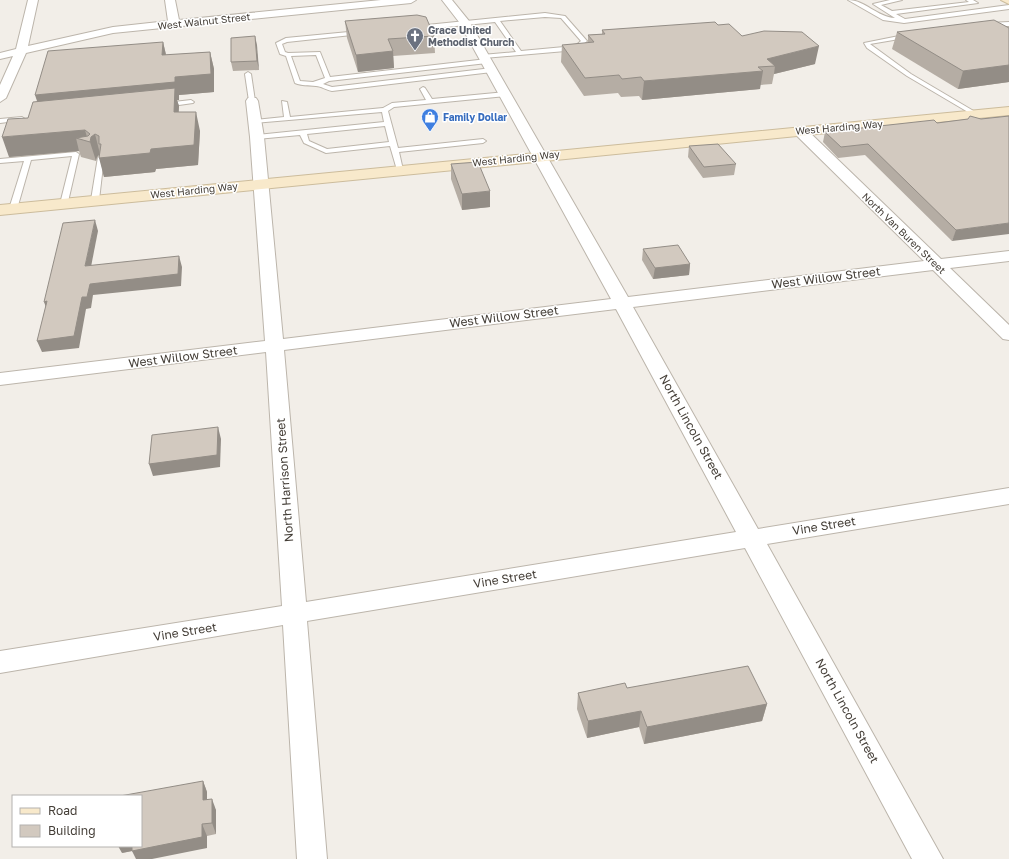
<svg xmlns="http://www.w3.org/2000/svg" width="1009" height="859" viewBox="0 0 1009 859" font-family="'Golos Text',sans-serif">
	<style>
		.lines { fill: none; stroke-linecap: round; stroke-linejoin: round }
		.lane-casing { stroke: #bcb5ab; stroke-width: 2 }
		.street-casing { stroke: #bcb5ab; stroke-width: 2 }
		.secondary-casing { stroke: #ccbc9c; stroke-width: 2 }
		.lane { fill: #fff; fill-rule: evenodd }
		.street { fill: #fff; fill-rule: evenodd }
		.secondary { fill: #f8e9cb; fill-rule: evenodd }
		.wall { fill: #b5ada4 }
		.shaded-wall { fill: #938d86 }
		.building { fill: #d2c9bf; stroke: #938d86 }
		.labels { text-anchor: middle; stroke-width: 3; stroke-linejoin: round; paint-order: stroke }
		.far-street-label { font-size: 10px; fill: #443e37; stroke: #fff }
		.far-worship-label { font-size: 10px; font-weight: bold; fill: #5b616d; stroke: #fff; text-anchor: start }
		.far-shop-label { font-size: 10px; font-weight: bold; fill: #366cbe; stroke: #fff; text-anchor: start }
		.street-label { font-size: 12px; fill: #443e37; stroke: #fff }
	</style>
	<rect width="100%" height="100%" fill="#f2eee8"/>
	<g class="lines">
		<!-- lane casing -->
		<g class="lane-casing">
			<g id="lane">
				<path d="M848,0c17,0 29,17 47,18l-22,-14 17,-4h12l-21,5 11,6 77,-9 -3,-2h7l5,3 -82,11 9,5 104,-14v4l-105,14 -21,-3z"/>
				<path d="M545,13l20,3 22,25 -10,9 -93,8 -2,-1v-2l34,-3 -21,-30 -78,8 -3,-2 3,-2zM545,17l16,1 20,23 -6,5 -54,5 -21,-30z"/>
				<polygon points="1009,22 1009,26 988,27 985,25 988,23"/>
				<path d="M359,31l3,2 -1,1 -74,8 -5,2 3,8 3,1 32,-1 10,25 157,-18 3,2 -3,2 -158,18 -6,3 9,3 160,-19 3,2 -3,2 -160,19c-6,-1 -11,-5 -16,-5 -8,-1 -14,0 -21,-3l-9,-27 -6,-2 -4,-11 10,-5zM316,55l9,23 -12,4 -13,-1 -9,-25z"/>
				<polygon points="909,34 912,36 911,37 870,44 911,74 977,113 977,115 973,115 907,76 867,48 864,43"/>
				<polygon points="248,72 251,74 255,101 252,103 249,101 245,74"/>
				<path d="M423,87l2,1 7,11 74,-7 3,2 -3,2 -112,11 -6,4 10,37 85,-9 3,2 -3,2 -84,9 4,18 -3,2 -3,-2 -7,-24 -64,7 -22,-10 -4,-8 -43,4 -3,-2 3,-2 127,-13 -2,-10 -129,11 -1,-1 3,-2 29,-3 -2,-16 5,1 3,15 93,-9 9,-5 34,-3 -6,-11zM385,126l4,16 -62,7 -18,-8 -2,-7z"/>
				<polygon points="191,100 194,102 193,103 165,107 162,105 165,103"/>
				<polygon points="22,117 25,119 24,120 0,123 0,119"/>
				<polygon points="76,152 79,154 67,206 61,206 60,204 72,156 31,160 17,209 16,211 10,211 9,209 24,161 0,163 0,159"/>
				<polygon points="101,155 104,157 99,200 95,202 91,200 98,157"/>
			</g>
		</g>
		<!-- street casing -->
		<g class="street-casing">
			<g id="street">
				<polygon points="28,0 38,0 28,46 113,27 168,21 165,0 175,0 179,20 381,0 416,0 411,3 113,33 26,53 6,98 0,102 0,85 13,56 0,59 0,53 16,49"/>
				<path d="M442,0h10l17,21 159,276 296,-36 -129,-127 -2,-3 7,-4 5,1 136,131 68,-8v10l-59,7 59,57v15l-6,-1 -70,-69 -300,37 125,222 251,-41v16l-242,40 176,315h-31l-167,-311 -438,73 20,238h-30l-14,-234 -283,48v-22l282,-45 -16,-254 -266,33v-12l265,-32 -15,-204 -4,-36 2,-3h8l2,3 6,36 19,202 328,-40 -152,-277zM616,309l120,223 -430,70 -22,-252z"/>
			</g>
		</g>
		<!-- secondary casing -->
		<g class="secondary-casing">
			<g id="secondary">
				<polygon points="1001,0 1009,0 1009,4"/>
				<polygon points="1009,107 1009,115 0,215 0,205"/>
			</g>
		</g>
		<!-- lane -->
		<use href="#lane" class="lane"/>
		<!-- street -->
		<use href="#street" class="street"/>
		<!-- secondary -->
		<use href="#secondary" class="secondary"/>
	</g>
	<!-- wall -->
	<g class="wall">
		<polygon points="345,21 434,36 435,53 393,56 394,68 358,72 347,38"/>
		<polygon points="718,25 742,36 815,64 774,74 772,84 760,85 760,89 642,100 639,96 621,97 618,93 584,96 561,62 562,45 588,43 588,35 602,34 602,30"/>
		<polygon points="1009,28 1009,82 958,89 892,49 897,32"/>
		<polygon points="255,36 259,70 233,71 231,62"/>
		<polygon points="163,42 166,55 210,52 214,69 214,92 179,95 179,100 177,100 179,106 178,112 200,131 198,165 156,169 155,172 104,177 99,154 97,157 96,161 81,157 79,151 9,157 28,118 37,101"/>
		<polygon points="1009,116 952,241 865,155 838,158 823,142 825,132 937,123"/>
		<polygon points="689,146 736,164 734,175 703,178 688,157"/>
		<polygon points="451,164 490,207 462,210 451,179"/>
		<polygon points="643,249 690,264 689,275 653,279 642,260"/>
		<polygon points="627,688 767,704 762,721 644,744 639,727 587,738 577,709 578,693"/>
		<polygon points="203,781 207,792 207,800 216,810 216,834 207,836 207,848 132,851 122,853"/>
	</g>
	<!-- shaded-wall -->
	<g class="shaded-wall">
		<polygon points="255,36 257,45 259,70 257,61"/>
		<polygon points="163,42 167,59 162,55"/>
		<polygon points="819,46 815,64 774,74 775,66 767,59"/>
		<polygon points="393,51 394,68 358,72 356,55"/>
		<polygon points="210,52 214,69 214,92 179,95 179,100 177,100 179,106 178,131 174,112 41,113 35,95 175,77"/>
		<polygon points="1009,65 1009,82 958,89 963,71"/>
		<polygon points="763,71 760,89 642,100 644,81"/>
		<polygon points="196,112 200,131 198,165 156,169 155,172 104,177 99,158 151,149"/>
		<polygon points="85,130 88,141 76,138 79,151 9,157 2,137"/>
		<polygon points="95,134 100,154 97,157 96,161 90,142 91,137"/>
		<polygon points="490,191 490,207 462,210 462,194"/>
		<polygon points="95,220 98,231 89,277 85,266"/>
		<polygon points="1009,223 1009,234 952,241 956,230"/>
		<polygon points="179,256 182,267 181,286 93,295 91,308 86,309 79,348 42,352 37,341 82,297 90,284"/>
		<polygon points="690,264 689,275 653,279 655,268"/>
		<polygon points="47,301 48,313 44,302"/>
		<polygon points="218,427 221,439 220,467 153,476 149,464"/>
		<polygon points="767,704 762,721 644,744 647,727"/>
		<polygon points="641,711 639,727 587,738 588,721"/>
		<polygon points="203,781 207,792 207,812 203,800"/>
		<polygon points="212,799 216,810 216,834 212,823"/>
		<polygon points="202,824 207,836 207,848 152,859 136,859 132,851 122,853 118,846 136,846"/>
	</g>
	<!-- building -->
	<g class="building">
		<polygon points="417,15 426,17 434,36 388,39 393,51 356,55 345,21"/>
		<polygon points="994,20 1009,28 1009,65 963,71 897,32"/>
		<polygon points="715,22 718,25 729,24 742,36 764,31 802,32 819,46 767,59 775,66 758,67 763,71 644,81 641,77 622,79 619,75 585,78 562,45 594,42 588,35 605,34 602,30"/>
		<polygon points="255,36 257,61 231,62 231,38"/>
		<polygon points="163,42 162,55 210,52 211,74 175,77 175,82 35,95 48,51"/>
		<polygon points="175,88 174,112 196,112 194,145 151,149 150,153 99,158 101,144 99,144 99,136 95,134 91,137 90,142 76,138 88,136 90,134 85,130 2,137 8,119 28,118 33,102"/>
		<polygon points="970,116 981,119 1009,116 1009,223 956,230 868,144 841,147 825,132 934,120 937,123 968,119"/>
		<polygon points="718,144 736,164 704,167 689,146"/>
		<polygon points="478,162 490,191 462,194 451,164"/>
		<polygon points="95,220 85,266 179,256 178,274 90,284 87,297 82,297 74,336 37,341 47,301 44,302 63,223"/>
		<polygon points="678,245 690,264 655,268 643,249"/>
		<polygon points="218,427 217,455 149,464 152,435"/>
		<polygon points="748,666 767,704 647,727 641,711 588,721 578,693 625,683 627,688"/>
		<polygon points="203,781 203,800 212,799 212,823 202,824 202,837 132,851 132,846 141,846 141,796 120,796"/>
	</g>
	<!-- icons -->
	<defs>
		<g id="church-pin" transform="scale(0.9)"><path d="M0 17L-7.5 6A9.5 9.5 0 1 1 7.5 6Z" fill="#6b7280" stroke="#fff"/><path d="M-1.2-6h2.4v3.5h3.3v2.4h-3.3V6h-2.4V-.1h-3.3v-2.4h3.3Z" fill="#fff"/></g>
		<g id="shop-pin" transform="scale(0.9)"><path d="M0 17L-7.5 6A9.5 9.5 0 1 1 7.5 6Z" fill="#3f7fe0" stroke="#fff"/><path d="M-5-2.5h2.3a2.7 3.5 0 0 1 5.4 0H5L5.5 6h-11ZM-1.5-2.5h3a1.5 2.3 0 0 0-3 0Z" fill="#fff"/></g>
	</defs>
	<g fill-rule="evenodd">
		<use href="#church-pin" x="415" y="36"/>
		<use href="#shop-pin" x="430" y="117"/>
	</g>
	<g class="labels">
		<!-- far-street labels -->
		<g class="far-street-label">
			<text transform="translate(204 21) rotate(-6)" y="4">West Walnut Street</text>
			<text transform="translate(839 127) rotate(-5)" y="4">West Harding Way</text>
			<text transform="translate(516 158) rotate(-6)" y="4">West Harding Way</text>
			<text transform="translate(194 190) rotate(-6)" y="4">West Harding Way</text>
			<text transform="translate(904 233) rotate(44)" y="4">North Van Buren Street</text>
		</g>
		<!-- far-worship labels -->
		<g class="far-worship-label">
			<text x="428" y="34">Grace United<tspan x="428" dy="12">Methodist Church</tspan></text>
		</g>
		<!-- far-shop labels -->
		<g class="far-shop-label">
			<text x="443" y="121">Family Dollar</text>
		</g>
		<!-- street labels -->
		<g class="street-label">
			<text transform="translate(826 278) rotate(-7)" y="4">West Willow Street</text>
			<text transform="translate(504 317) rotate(-7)" y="4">West Willow Street</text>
			<text transform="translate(183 357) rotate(-7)" y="4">West Willow Street</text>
			<text transform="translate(691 427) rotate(61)" y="4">North Lincoln Street</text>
			<text transform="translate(285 480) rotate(-94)" y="4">North Harrison Street</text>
			<text transform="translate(824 526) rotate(-9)" y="4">Vine Street</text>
			<text transform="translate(505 579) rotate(-9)" y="4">Vine Street</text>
			<text transform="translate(185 632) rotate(-9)" y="4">Vine Street</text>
			<text transform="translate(847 711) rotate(61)" y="4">North Lincoln Street</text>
		</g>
	</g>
	<!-- legend -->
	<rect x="12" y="795" width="130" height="52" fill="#ffffff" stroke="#b4b2af"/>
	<rect x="20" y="808" width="20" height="6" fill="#f8e9cb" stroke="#b4b2af"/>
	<text x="48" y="815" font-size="12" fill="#443e37">Road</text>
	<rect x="20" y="825" width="20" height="12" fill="#d2c9bf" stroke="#b4b2af"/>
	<text x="48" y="835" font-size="12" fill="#443e37">Building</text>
</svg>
